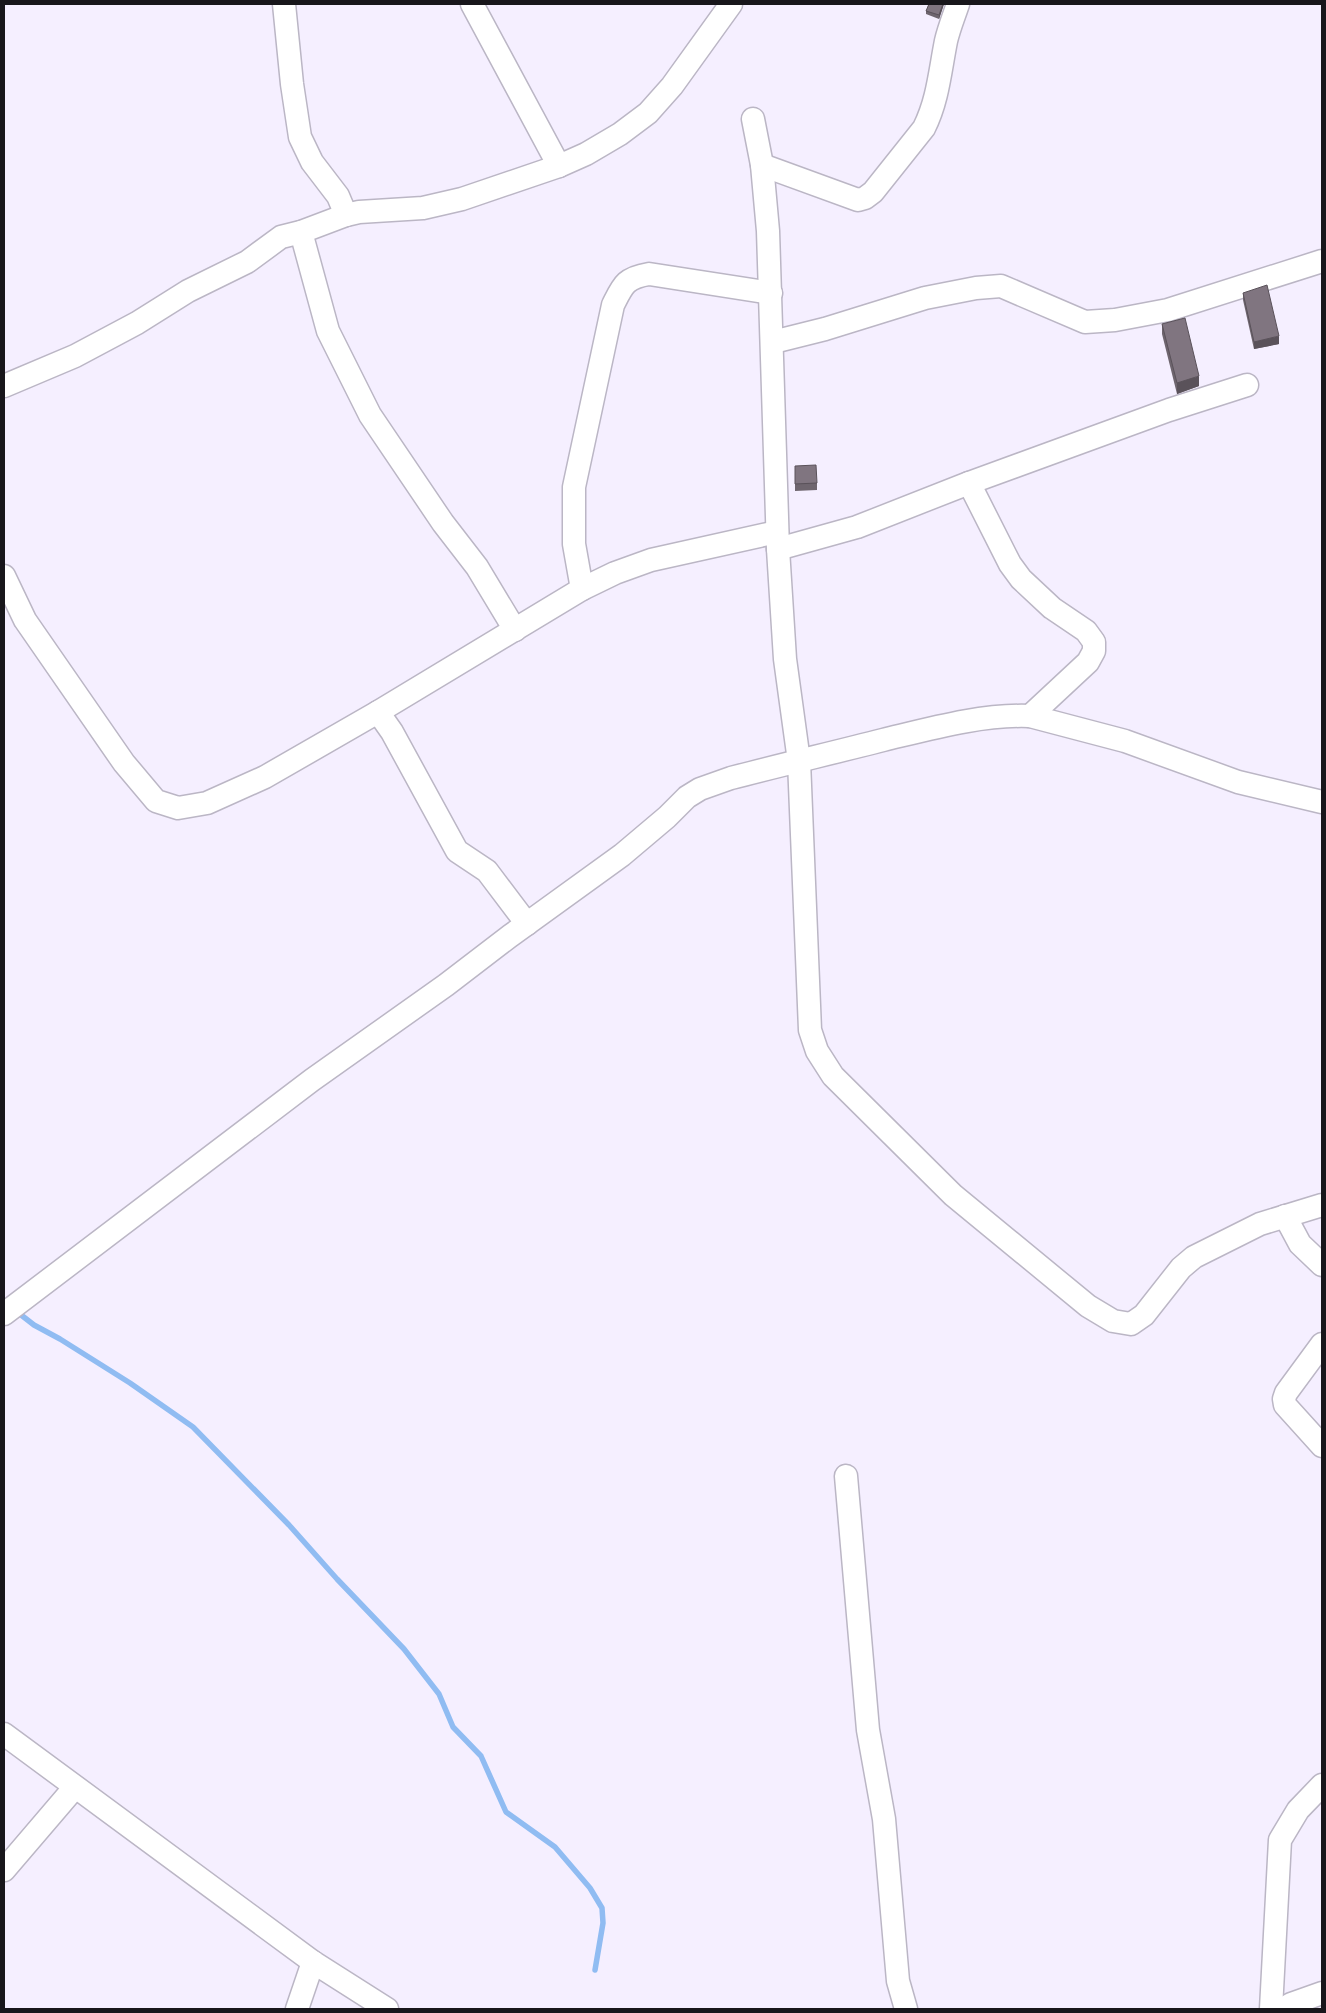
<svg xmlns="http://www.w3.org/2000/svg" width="1326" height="2013" viewBox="0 0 1326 2013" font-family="Overpass,sans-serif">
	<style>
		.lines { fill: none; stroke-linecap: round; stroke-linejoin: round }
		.stream { stroke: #90bcf2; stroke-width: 5.5 }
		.minor-casing { stroke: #bbb6c5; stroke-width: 25 }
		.minor { stroke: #fff; stroke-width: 22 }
		.wall { fill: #6e656e }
		.shaded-wall { fill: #5a525a }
		.building { fill: #807580; stroke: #5a525a }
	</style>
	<rect width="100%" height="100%" fill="#f5efff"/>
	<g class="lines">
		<!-- stream -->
		<polyline class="stream" points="16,1311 34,1325 60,1339 130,1383 193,1427 289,1525 337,1579 404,1649 439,1694 453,1727 481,1756 506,1812 555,1847 590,1888 602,1908 603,1923 595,1970"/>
		<!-- minor casing -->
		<g class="minor-casing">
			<g id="minor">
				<polyline points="284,4 292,84 300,137 312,162 338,196 346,215"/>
				<polyline points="472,4 559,166"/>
				<polyline points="753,119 762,165 768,231 778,549 785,659 799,761 810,1030 817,1051 833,1076 953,1195 1088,1306 1113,1321 1131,1324 1144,1315 1181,1268 1194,1257 1260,1224 1322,1205"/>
				<path d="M762,165l96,35 7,-2 8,-6 51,-64c14,-28 16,-57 22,-87 3,-13 8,-25 12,-37"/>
				<polyline points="301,232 328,331 370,415 443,523 477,567 515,630"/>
				<polyline points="773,342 825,329 925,298 976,288 1001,286 1085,322 1115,320 1168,310 1322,261"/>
				<polyline points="4,386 75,356 137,323 188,291 247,262 281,237 301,232 346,215 359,212 423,208 462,199 559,166 586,154 620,134 648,113 672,86 731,4"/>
				<polyline points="969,483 1010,564 1021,579 1052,608 1086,631 1094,642 1094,651 1088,662 1030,716"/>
				<polyline points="778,549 857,527 969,483 1169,410 1247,385"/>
				<polyline points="4,576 25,620 124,763 156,801 178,808 207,803 265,777 378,712 582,589 615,573 651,560 777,532"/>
				<path d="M582,589l-8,-45v-57l39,-182c10,-20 12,-27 36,-31l122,19"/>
				<polyline points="378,712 392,732 457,851 487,871 527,924"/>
				<polyline points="1285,1216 1300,1244 1322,1265"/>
				<path d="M4,1314l308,-234 134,-95 64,-49 112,-81 45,-38 20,-20 13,-8 31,-11c50,-13 101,-25 152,-38 46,-11 99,-26 147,-24l95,25 113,41 84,20"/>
				<polyline points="1322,1344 1286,1393 1284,1399 1285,1405 1322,1446"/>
				<polyline points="846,1476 868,1730 884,1819 898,1981 906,2009"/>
				<polyline points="4,1734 313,1962 387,2009"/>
				<polyline points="4,1870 75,1787"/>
				<polyline points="297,2009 313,1962"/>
				<polyline points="1271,2009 1280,1840 1298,1810 1322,1785"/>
				<polyline points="1283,2009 1291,2004 1322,1993"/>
			</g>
		</g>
		<!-- minor -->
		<use href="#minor" class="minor"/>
	</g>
	<!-- wall -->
	<g class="wall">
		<polygon points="929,4 944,4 939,19 926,14 926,11"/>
		<polygon points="1243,293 1279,344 1254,349 1243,300"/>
		<polygon points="1162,324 1199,386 1177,394 1162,334"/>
		<polygon points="795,473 817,483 817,490 795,491"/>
	</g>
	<!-- shaded-wall -->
	<g class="shaded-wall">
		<polygon points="943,4 944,4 939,19 939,15"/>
		<polygon points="1279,336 1279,344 1254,349 1254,342"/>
		<polygon points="1199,376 1199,386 1177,394 1177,383"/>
	</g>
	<!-- building -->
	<g class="building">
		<polygon points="929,4 943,4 939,15 926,11"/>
		<polygon points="1267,285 1279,336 1254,342 1243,293"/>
		<polygon points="1185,318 1199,376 1177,383 1162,324"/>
		<polygon points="816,465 817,483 795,484 795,466"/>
	</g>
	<!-- border -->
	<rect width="1326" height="2013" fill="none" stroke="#18161b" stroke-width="10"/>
</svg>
